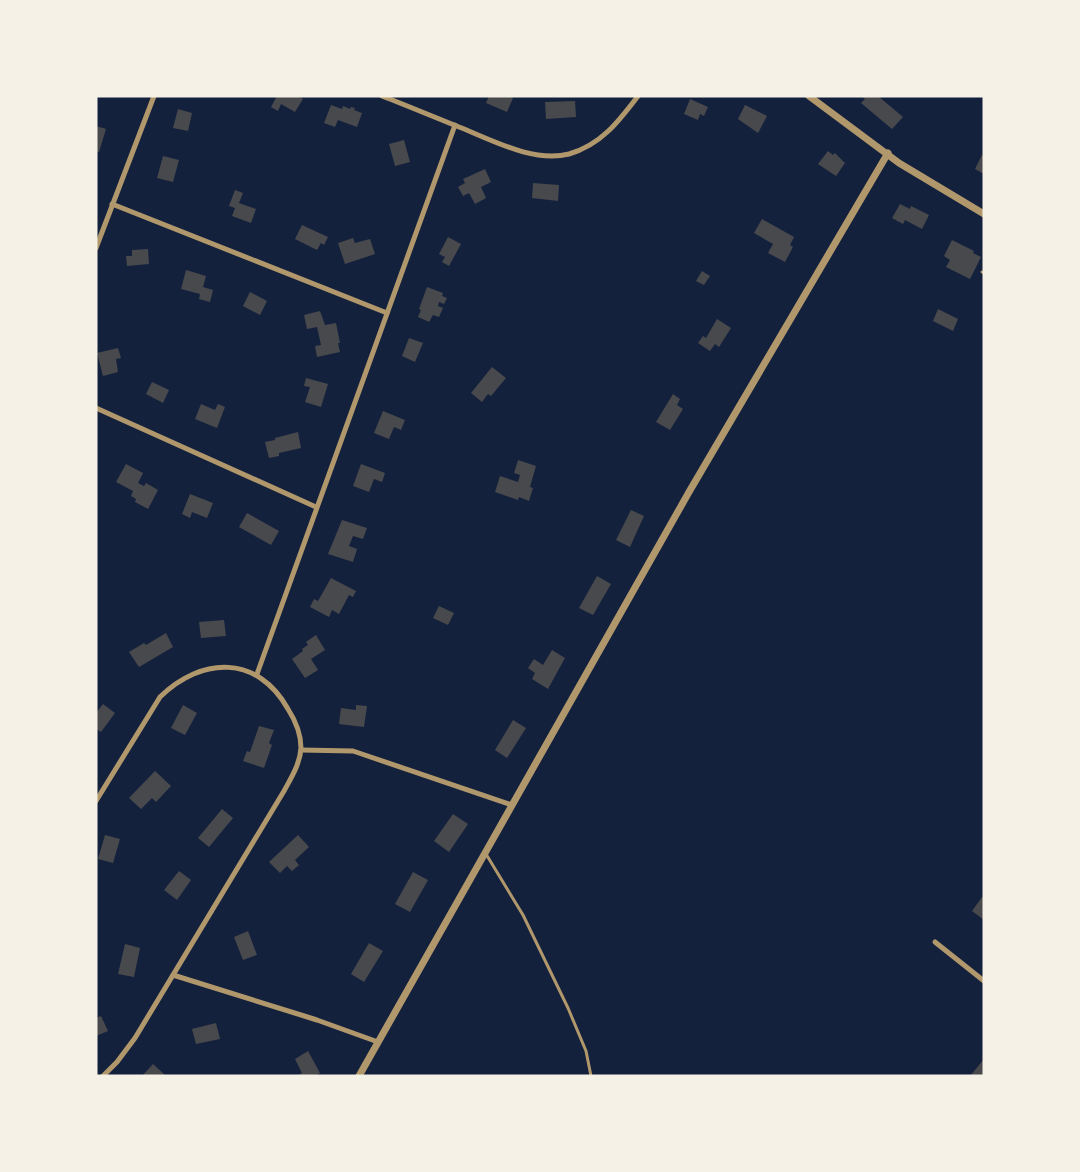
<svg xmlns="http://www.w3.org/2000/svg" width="1080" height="1172" viewBox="0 0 1080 1172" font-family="'DejaVu Sans',sans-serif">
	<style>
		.building { fill: #48494c }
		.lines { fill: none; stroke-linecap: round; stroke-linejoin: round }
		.service { stroke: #b1986c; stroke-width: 3 }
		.minor { stroke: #b1986c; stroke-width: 5 }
		.tertiary { stroke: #b1986c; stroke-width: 7 }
	</style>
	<rect width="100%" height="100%" fill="#14213d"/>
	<!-- building -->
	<g class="building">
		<polygon points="277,96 298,96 303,99 295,112 281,104 278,111 271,107"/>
		<polygon points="489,96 509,96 513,98 507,112 486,103"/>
		<polygon points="861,96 878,96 903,117 892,129 861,103 865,99"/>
		<polygon points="690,99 708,107 704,116 700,114 698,120 684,114"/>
		<polygon points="575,101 576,117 546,119 545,102"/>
		<polygon points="331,105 342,109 343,106 350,109 351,107 355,108 354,110 362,113 357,127 338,120 335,127 324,123"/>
		<polygon points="745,105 767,116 758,133 738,119"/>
		<polygon points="178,109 192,113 188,131 173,128"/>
		<polygon points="96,126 106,129 99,152 96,151"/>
		<polygon points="404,140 410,162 395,166 389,144"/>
		<polygon points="828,151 833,155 835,153 845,163 836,176 818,164"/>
		<polygon points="982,155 984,157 984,174 975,169"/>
		<polygon points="163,156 179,160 173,182 157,178"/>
		<polygon points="485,169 491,182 481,187 486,198 475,204 469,193 463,196 458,187 465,183 463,179"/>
		<polygon points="533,183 559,185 558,201 532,198"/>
		<polygon points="235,190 243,193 239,203 256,209 251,223 232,216 235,208 229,206"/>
		<polygon points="900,204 910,209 911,206 929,215 922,229 905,220 903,224 892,218"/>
		<polygon points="762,219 794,237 790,245 793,247 785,262 768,253 773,244 754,233"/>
		<polygon points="302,225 328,237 324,245 321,243 317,250 295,239"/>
		<polygon points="448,237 461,244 449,266 442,262 445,257 439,254"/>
		<polygon points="353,238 355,243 370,239 375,254 345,264 338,243"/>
		<polygon points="952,240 974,251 973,253 981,257 970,279 946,267 950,260 944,256"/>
		<polygon points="148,249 149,264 127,266 126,256 132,256 132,250"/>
		<polygon points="186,270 206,276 203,287 213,290 210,302 199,299 200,294 181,289"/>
		<polygon points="702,271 710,276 704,285 696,281"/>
		<polygon points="427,287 443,293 442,296 447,298 444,304 439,302 438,306 443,308 439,317 433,315 429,322 418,317 421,310 419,309"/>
		<polygon points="250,292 267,301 260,315 243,306"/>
		<polygon points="938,309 958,319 953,331 933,321"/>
		<polygon points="320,311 325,325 336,323 340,343 338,343 340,352 317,357 315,346 321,345 317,327 307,329 304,315"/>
		<polygon points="717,319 731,328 719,347 715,344 710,351 698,343 703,336 706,338"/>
		<polygon points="409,338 423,343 415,362 402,356"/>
		<polygon points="118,348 121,358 116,359 118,372 103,376 97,353"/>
		<polygon points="492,367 506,378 491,396 488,394 482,402 471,393"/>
		<polygon points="306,378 328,384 321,407 305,402 310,387 304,386"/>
		<polygon points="152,382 169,390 163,403 146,394"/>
		<polygon points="673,394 680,399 677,405 683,409 670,430 656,422"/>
		<polygon points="201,404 215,410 218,404 225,407 217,428 195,419"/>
		<polygon points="383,411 405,420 401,430 394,427 389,439 374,433"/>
		<polygon points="298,432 301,448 279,453 279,456 269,458 265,442 275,440 275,438"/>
		<polygon points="518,460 536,466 530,487 533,488 529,501 519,497 518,500 495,492 500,476 518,482 520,475 514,473"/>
		<polygon points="126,464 143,473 138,483 144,486 146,483 158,490 148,509 135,502 136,499 131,496 133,491 116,482"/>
		<polygon points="361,464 385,473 382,482 374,479 369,492 353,486"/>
		<polygon points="190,494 213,503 207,518 192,512 190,518 182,514"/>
		<polygon points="631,510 644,516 630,547 616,540"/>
		<polygon points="247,513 279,531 271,545 239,527"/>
		<polygon points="342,520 367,528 363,539 353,536 349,546 357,549 353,562 328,554"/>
		<polygon points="597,576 611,584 593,615 579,608"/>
		<polygon points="331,578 356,591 353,597 349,595 339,614 332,610 329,617 310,607 314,599 318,601"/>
		<polygon points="439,606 454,613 448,625 433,618"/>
		<polygon points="224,620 226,636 201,638 199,622"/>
		<polygon points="166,633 173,647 139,667 129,652 144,643 146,645"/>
		<polygon points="316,635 325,650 311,659 318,670 305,678 292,659 303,651 302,649 308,645 306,642"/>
		<polygon points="552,650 565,658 548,689 532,679 535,673 528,668 534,659 543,665"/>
		<polygon points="103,704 115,713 101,732 96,729 96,713"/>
		<polygon points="183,705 197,713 185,735 171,728"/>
		<polygon points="356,705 367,706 364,727 339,724 341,708 356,710"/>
		<polygon points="513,720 526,728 507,758 495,750"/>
		<polygon points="259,726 274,730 269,743 272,745 264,768 243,761 247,751 250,752"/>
		<polygon points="155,771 171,786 156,802 152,798 141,809 129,798"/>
		<polygon points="222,809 233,818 209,847 198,838"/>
		<polygon points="453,814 468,824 449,852 434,841"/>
		<polygon points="105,835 120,839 113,863 98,859"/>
		<polygon points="298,835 309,847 295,860 299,865 292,871 287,866 280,873 269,862"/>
		<polygon points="179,871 191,880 177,900 164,890"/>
		<polygon points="413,872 428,880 410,912 395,904"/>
		<polygon points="982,897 984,898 984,920 972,911"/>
		<polygon points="248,931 257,955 243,960 234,937"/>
		<polygon points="369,943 383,951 364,982 351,974"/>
		<polygon points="125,944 140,948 134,977 118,974"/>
		<polygon points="101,1016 108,1031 96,1036 96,1018"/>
		<polygon points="216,1023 220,1039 196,1044 192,1029"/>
		<polygon points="308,1051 320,1073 315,1076 297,1076 302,1073 295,1059"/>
		<polygon points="984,1059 984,1076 970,1076"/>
		<polygon points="153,1064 164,1074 163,1076 142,1076"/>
	</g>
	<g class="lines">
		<!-- service -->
		<g class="service">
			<polyline points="982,272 984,273"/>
			<polyline points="486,854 523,915 568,1008 586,1051 591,1076"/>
		</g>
		<!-- minor -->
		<g class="minor">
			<path d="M382,96c26,10 52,21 77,31 33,13 74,36 110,27 32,-9 50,-33 69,-58"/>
			<polyline points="112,204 387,313"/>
			<polyline points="96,248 154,96"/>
			<polyline points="96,408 316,507"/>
			<polyline points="257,674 455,125"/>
			<polyline points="301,750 353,751 512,805"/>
			<path d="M96,801l64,-104c42,-41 98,-42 128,12 7,11 13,26 13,39 -1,16 -10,30 -17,43l-149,247 -18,24 -14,14"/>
			<polyline points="935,942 984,981"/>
			<polyline points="173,975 317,1020 378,1042"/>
		</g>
		<!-- tertiary -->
		<g class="tertiary">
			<polyline points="809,96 899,163 984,214"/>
			<polyline points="359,1076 689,492 888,153"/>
		</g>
	</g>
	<!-- border -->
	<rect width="1080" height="1172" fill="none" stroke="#f6f1e7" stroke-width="195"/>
</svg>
